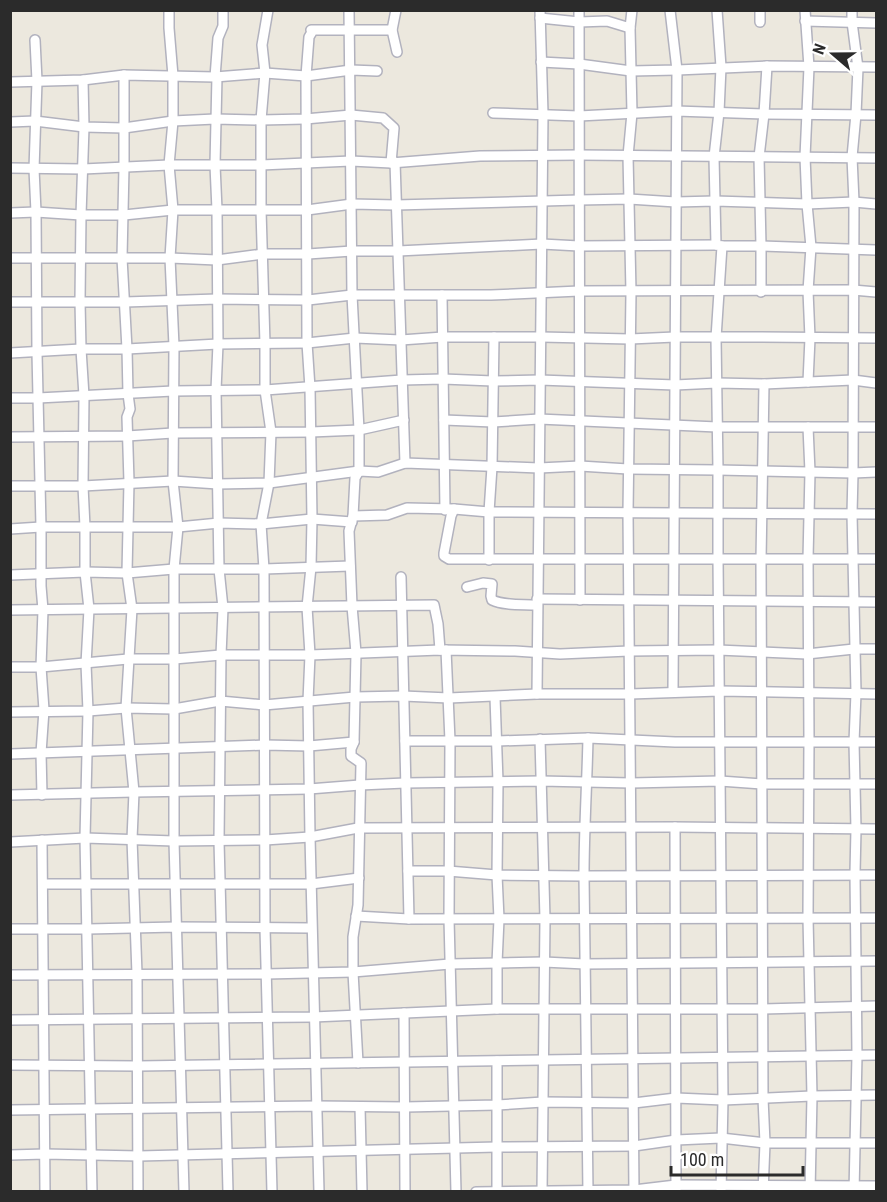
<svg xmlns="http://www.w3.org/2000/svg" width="887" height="1202" viewBox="0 0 887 1202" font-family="'Roboto Condensed',sans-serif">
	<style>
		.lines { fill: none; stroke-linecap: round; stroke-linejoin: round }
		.minor-casing { stroke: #b2b2be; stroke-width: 12 }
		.minor { stroke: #fff; stroke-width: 9 }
	</style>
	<rect width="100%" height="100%" fill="#ece8de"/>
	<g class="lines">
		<!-- minor casing -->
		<g class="minor-casing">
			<g id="minor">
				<polyline points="169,10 169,28 173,76 173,121 169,165 173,210 170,258 174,346 173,481 178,527 174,569 174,841 184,1192"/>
				<polyline points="268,10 262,45 265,73 261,120 261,210 265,344 265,390 271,432 269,483 261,524 264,569 265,928 272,1192"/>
				<polyline points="349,10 352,295 359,430 359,471 355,478 353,516 349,531 352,606 356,653 354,742 351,749 351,756 361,763 358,905 353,937 353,972 358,1063"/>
				<polyline points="396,10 392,30 397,52"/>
				<polyline points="579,10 580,600"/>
				<polyline points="632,10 630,28 632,113 628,156 631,292 628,513 634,1192"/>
				<polyline points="670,10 677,70 673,692"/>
				<polyline points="717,10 721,67 719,112 714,157 716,245 722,246 716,338 718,470 718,559 723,1100 721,1192"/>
				<polyline points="760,10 760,22"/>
				<polyline points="805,10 809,67 805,157 807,204 811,247 808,291 810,338 808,382"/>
				<polyline points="852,10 852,22 858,68 856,114 852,157 854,202 853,473 852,514 856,693 854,742 856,829 855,873 857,1055 854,1192"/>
				<polyline points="540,18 579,22 607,21 630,28"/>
				<polyline points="805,21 876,23"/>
				<polyline points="35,40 37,81 34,169 36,212 37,353 41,527 41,586 43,610 41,667 44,710 41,753 42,795"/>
				<polyline points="541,62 579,64 631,71 677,70 767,66 876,67"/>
				<polyline points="124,75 124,167 122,258 127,349 128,394 130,409 127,417 129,482 127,573 132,609 126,708 134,792 132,839 137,974 138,1192"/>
				<polyline points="217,76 215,165 217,210 218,344 216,390 219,569 223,608 221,655 219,841 228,1192"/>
				<polyline points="215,77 218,38 223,26 223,10"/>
				<polyline points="83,80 84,127 81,215 80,301 81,349 84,396 83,486 85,527 85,572 89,609 86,664 88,711 85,838 92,1192"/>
				<polyline points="10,82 83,80 124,75 215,77 265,73 306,76 351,70 377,71"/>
				<polyline points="493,113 579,116 676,111 764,114 876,115"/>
				<polyline points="10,122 35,121 84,127 124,128 173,121 215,119 261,120 305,119 351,115 383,118 394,128 391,163"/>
				<polyline points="395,162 405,463"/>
				<polyline points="10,168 83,169 169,165 261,165 351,161 391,163 480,156 579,155 876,158"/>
				<polyline points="10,213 36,212 81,215 124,215 173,210 307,210 352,204 396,205 579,200 629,199 676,202 715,201 807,204 854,202 876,204"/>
				<polyline points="722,246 761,246 876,250"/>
				<polyline points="10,258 170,258 217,260 263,254 308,254 352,251 398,251 542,244 579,246 716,245"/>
				<polyline points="761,292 761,246 759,157 764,114 767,66"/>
				<polyline points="442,295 445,510"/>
				<polyline points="10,302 125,302 217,299 308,300 352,295 491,295 579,291 853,290 876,292"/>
				<polyline points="10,353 81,349 127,349 218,344 307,343 355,338 401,340 443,337 541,337 630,339 675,337 761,337 876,338"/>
				<polyline points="10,398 38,398 173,391 265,390 402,380 443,379 493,381 540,380 675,385 717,383 764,384 853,380 876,383"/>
				<polyline points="444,420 493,422 539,419 717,427 876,427"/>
				<polyline points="808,427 810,472 808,559 809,741 808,918 812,1096 810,1192"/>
				<polyline points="10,437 127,436 173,433 311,432 359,430 404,420"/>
				<polyline points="10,486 83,486 173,481 218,484 269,483 359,471 378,472 405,463 539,468 580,466 628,469 718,470 853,473 876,472"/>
				<polyline points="454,509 451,516 444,553 444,556 449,559 876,559"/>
				<polyline points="353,516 387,515 407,508 454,509 489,512 876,514"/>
				<polyline points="10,529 41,527 178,527 219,523 261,524 312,519 352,522"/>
				<polyline points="489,560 489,512 492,467 494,337"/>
				<polyline points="10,575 85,572 127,573 174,569 264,569 350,566"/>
				<polyline points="401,577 409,919"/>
				<path d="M467,587l16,-4 9,1 -1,12 1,4c13,6 30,4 45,5"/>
				<polyline points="537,599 876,602"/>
				<polyline points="10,610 434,605 438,624 440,650"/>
				<polyline points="446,650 450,741 449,919 456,1192"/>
				<polyline points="10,667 41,667 128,659 174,659 221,655 310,655 440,650 515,651 560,654 629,651 718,650 807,654 854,649 876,649"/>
				<polyline points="537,694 543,114 540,10"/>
				<polyline points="495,697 498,782 497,875 499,919 497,963 497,1009"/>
				<polyline points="10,712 88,711 126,708 174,709 220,701 264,705 355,697 403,696 449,698 537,694 630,694 719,691 876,694"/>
				<polyline points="540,739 545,919 542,1192"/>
				<polyline points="405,741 497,741 588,738 675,742 876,742"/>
				<polyline points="10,754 265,745 309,746 354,742"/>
				<polyline points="10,795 134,792 309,789 360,785 405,783 541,781 631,783 720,781 762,784 876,784"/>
				<polyline points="675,827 676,1192"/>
				<polyline points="42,840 45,1192"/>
				<polyline points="10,842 85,838 174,841 265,840 310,837 358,828 675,827 876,829"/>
				<polyline points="408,871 448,871 497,875 584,876 876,875"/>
				<polyline points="43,884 311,884 359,878"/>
				<polyline points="356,916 409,919 876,918"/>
				<polyline points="10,929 88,929 176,927 311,928"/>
				<polyline points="10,975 266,974 353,972 450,964 544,962 585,964 876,961"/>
				<polyline points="404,1013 405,1192"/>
				<polyline points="10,1020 313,1017 497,1009 763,1009 876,1006"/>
				<polyline points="497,1061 497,1191"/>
				<polyline points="10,1065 138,1066 876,1055"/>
				<polyline points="360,1107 362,1192"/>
				<polyline points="10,1110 317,1106 405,1107 497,1105 543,1102 634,1103 676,1098 723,1100 812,1096 876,1095"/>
				<polyline points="10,1155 45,1154 139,1156 497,1147 634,1146 676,1140 721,1138 765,1143 876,1143"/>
				<polyline points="319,1192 310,837 308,701 310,655 307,607 311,567 312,519 310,388 307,343 306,76 309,37 312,32 311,30 392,30"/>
				<polyline points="476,1192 634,1190 676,1185 876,1186"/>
				<path d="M588,1192l-4,-316c0,-46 3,-92 4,-138"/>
				<polyline points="763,1192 765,1143 763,1098 761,560 764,384"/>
			</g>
		</g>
		<!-- minor -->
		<use href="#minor" class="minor"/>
	</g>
	<!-- border -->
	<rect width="887" height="1202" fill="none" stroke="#2b2b2b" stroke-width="24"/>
	<!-- north arrow -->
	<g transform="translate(833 54) rotate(290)" stroke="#ffffff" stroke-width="4.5" paint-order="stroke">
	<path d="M0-4.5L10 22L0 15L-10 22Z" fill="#2b2b2b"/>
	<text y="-9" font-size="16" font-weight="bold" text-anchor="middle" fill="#2b2b2b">N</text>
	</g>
	<!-- scale -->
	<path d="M671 1166v9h132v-9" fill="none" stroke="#2b2b2b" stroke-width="3"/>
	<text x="680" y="1166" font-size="18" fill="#2b2b2b" stroke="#ffffff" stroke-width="4.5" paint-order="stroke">100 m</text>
</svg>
